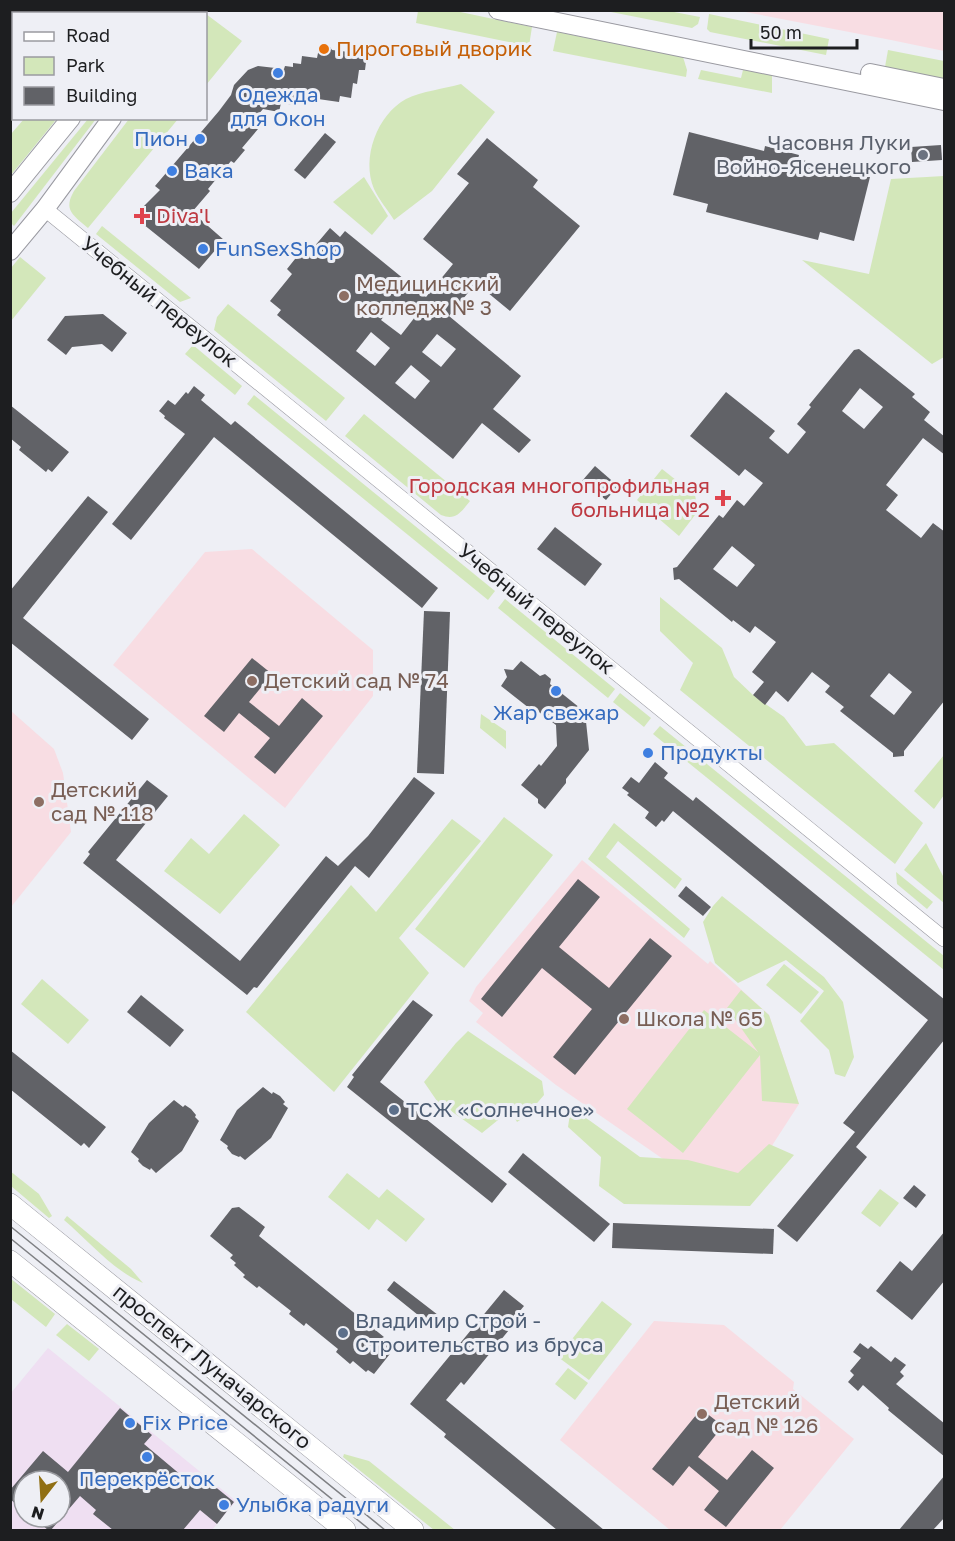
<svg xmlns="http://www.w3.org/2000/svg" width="955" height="1541" viewBox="0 0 955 1541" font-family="'Golos Text',sans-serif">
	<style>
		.commercial { fill: #efdff2; fill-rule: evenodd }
		.education { fill: #f8dde3 }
		.green { fill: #d3e7ba }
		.building { fill: #616267; fill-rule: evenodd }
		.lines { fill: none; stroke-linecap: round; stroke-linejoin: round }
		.minor-casing { stroke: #9999a0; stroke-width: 16 }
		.tertiary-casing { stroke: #9999a0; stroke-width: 20 }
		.secondary-casing { stroke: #9999a0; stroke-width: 22 }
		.minor { stroke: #fff; stroke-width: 15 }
		.tertiary { stroke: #fff; stroke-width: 18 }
		.secondary { stroke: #fff; stroke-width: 21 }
		.tram { stroke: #7f8084; stroke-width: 1.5 }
		.food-dot { fill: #e8710a; stroke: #eeeff5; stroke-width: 2 }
		.shop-dot { fill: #3f7fe0; stroke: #eeeff5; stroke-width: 2 }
		.worship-dot { fill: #6b7280; stroke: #eeeff5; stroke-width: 2 }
		.health-dot { fill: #e0444e; stroke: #eeeff5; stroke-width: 2 }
		.education-dot { fill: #8d6e63; stroke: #eeeff5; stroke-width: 2 }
		.service-dot { fill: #5c6f8a; stroke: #eeeff5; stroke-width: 2 }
		.labels { text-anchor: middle; stroke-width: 6; stroke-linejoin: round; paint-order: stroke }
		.food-label { font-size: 21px; fill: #c56008; stroke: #eeeff5; text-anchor: start }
		.shop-label { font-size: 21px; fill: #366cbe; stroke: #eeeff5; text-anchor: start }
		.worship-label { font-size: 21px; fill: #5b616d; stroke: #eeeff5; text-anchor: end }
		.health-label { font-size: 21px; fill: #be3a42; stroke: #eeeff5; text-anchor: start }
		.education-label { font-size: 21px; fill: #785e54; stroke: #eeeff5; text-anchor: start }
		.street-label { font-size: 21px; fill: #1d1e20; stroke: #eeeff5 }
		.service-label { font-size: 21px; fill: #4e5e75; stroke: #eeeff5; text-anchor: start }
	</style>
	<rect width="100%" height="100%" fill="#eeeff5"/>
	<!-- commercial -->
	<path class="commercial" d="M48,1348l188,153 -24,29h-201v-137zM24,1481h36v36h-36z"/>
	<!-- education -->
	<g class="education">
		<polygon points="740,11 944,11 944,51 891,40"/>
		<polygon points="252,549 373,650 373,696 285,808 113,665 205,552"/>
		<polygon points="11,711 54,749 63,773 71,832 11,907"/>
		<polygon points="582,860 708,964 710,961 769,1015 799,1104 749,1181 676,1168 556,1085 476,1022 483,1013 469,1001 476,987"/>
		<polygon points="654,1321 724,1325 794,1382 793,1389 854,1439 780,1530 670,1530 560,1440"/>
	</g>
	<!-- green -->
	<g class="green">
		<polygon points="451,10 532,27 529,46 416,23 418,11"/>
		<polygon points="198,11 202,11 242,41 206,85 206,14 197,13"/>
		<polygon points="606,11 669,11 700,17 698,24 692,28"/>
		<polygon points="709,14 829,39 826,55 710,32 707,29"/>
		<polygon points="557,32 683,57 687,70 686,77 553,51"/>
		<polygon points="888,50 944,61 944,79 885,67"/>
		<polygon points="701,70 741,78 743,70 772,75 772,93 698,79"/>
		<path d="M461,84l34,28 -63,79 -38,29c-6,-10 -15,-20 -20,-31 -13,-31 3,-74 32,-90 16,-8 38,-10 55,-15z"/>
		<polygon points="24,119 52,119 55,121 11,175 11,134"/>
		<polygon points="88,119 96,119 14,226 11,223 11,213"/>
		<path d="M129,119h49l-90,109c-15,-13 -25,-18 -14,-37z"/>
		<polygon points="944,176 944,357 932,364 802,260 869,274 891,179"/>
		<polygon points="364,177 388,216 372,235 333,202"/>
		<polygon points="102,226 191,298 180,302 96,234"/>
		<polygon points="20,257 46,278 11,321 11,268"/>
		<polygon points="228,304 345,398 326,421 214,330 217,317"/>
		<polygon points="193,345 242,386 235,395 185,354"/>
		<polygon points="254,395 495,591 488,600 247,404"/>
		<path d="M364,414l106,87c-9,11 -14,20 -29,14l-96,-79z"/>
		<polygon points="662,469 695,495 698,511 679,536 637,500"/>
		<polygon points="660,597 722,648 734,677 753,695 784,717 806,746 834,743 923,823 895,864 680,690 693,663 660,631"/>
		<polygon points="505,599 615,689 608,698 498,608"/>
		<polygon points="620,693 651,718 644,727 613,702"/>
		<polygon points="481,714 506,731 506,749 480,728"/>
		<polygon points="660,726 944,956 944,970 653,734"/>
		<polygon points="944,755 944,795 934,809 914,791"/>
		<polygon points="244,814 280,845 220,914 164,871 191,838 209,854"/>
		<polygon points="504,817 553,855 464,968 415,929"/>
		<polygon points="452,819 481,841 399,938 429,973 334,1092 246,1012 351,885 376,912"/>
		<polygon points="614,823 682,879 675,889 618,841 606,857 690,929 684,938 588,859"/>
		<polygon points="926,843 944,878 944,903 904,870"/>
		<polygon points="896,872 933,902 927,909 897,884"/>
		<polygon points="722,896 824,977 843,1002 854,1057 845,1077 835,1074 829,1050 800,1021 824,991 786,960 738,983 715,963 703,922 713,906"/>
		<polygon points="784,964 819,992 801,1014 766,985"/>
		<polygon points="42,979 89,1020 68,1044 21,1004"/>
		<polygon points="741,990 769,1015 799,1104 762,1101 760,1055 683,1153 627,1109 704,1010 758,1052 727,1008"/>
		<polygon points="468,1031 542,1081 544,1095 526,1116 517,1122 508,1106 498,1120 482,1133 437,1101 424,1082 456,1043"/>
		<polygon points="571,1107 640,1157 688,1160 738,1173 769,1144 794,1155 750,1206 624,1204 599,1186 601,1157 568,1127"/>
		<polygon points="10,1171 39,1194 52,1216 49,1218 11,1186"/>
		<polygon points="347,1173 379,1198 387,1189 425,1219 406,1242 377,1219 369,1230 328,1197"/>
		<polygon points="880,1189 899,1203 880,1227 861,1213"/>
		<path d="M67,1216l64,53 12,14c-31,-13 -54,-42 -79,-63z"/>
		<polygon points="10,1278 55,1314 46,1327 11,1299"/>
		<polygon points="602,1301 632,1324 589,1380 558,1357"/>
		<polygon points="67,1324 99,1349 89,1361 56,1335"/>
		<polygon points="568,1368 588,1383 575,1400 555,1384"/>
		<polygon points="344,1454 369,1461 455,1530 434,1530 343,1457"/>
	</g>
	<!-- building -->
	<g class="building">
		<polygon points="322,43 328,44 332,50 367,54 365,70 359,70 357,84 353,83 351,98 340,96 339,102 297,96 295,105 281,103 279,112 263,109 251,123 258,129 242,148 245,150 234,163 231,161 208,189 210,191 192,212 224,240 199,269 138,220 137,213 160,190 155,186 219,111 231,95 234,85 248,70 258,66 284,69 285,66 293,67 293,63 301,64 302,56 317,58 319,48"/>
		<polygon points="689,132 764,151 765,146 799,155 798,159 870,177 854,241 820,232 818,240 706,212 708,204 673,195"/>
		<polygon points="325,133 336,142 305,179 294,170"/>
		<path d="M487,138l51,42 -5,7 47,39 -70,85 -34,-28 -27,33 72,60 -28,33 38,31 -12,13 -37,-30 -29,36 -176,-144 4,-5 -11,-9 22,-27 -5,-5 16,-20 5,5 22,-26 10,9 5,-6 81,66 27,-33 -30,-25 46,-56 -12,-9zM396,301l19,16 -14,18 -20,-15zM371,332l19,16 -15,18 -19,-15zM437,334l19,15 -15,18 -19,-15zM411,365l19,16 -15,18 -20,-16z"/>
		<polygon points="941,145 942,160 912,162 911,147"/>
		<polygon points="103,314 127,333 112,352 102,344 72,347 66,355 47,340 65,316"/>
		<path d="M859,349l56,45 -3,3 18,15 -6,8 21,17v18l-22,-17 -37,47 12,10 -12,15 35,28 12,-15 12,9v168l-41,51v5l-11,1v-4l-53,-42 4,-4 -19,-15 5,-6 -18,-14 -24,30 -12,-11 -11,14 -12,-10 11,-13 -12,-10 24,-30 -21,-16 -5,7 -17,-13 -1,2 -53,-43 -5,1 -1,-12 4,-1 42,-52 4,3 14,-18 7,6 19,-23 -18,-14 -6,7 -49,-40 36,-44 49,39 -6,7 19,16 18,-22 -9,-8 14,-17 -2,-2 45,-55zM860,388l23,19 -19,22 -22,-18zM732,546l23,19 -18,22 -24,-18zM889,673l23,19 -18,23 -24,-19z"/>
		<polygon points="194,386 205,395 201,400 231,425 235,421 438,588 422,608 214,437 131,540 112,524 185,434 164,418 165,416 159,411 168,400 175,405 186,392 188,394"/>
		<polygon points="10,405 69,452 52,472 48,469 46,472 19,450 21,447 10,438"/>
		<polygon points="595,466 618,486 606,500 582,481"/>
		<polygon points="88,496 108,512 23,618 149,719 132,740 10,642 10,591"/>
		<polygon points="555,527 602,564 585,586 537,549"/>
		<polygon points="424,611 450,612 444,774 417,773"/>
		<polygon points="252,658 272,674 249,702 279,726 302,698 323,716 275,774 254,757 270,738 239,713 224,732 204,716"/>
		<polygon points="521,661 540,676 545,674 551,679 550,684 585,712 589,750 566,779 566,783 545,809 538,803 538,799 521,785 539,764 541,766 557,746 556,725 531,706 529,708 501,686 507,677 504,669 513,670"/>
		<polygon points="655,762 668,773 664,778 693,801 696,797 945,1000 945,1039 856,1147 867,1157 797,1242 777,1226 855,1132 843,1123 928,1020 673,811 664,822 662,820 656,827 645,818 649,812 627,795 629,793 622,788 631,777 639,783"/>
		<polygon points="414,777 435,793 369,878 355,866 257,988 254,987 247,995 83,863 90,854 88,852 147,780 168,796 116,860 240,961 326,856 338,866 368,836"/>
		<polygon points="578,879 600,897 559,947 609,988 650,938 672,956 575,1075 553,1057 592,1009 542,968 502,1017 481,999"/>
		<polygon points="686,886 711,907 703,916 678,896"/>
		<polygon points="141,995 184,1030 170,1047 127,1012"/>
		<polygon points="413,1000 433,1015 380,1082 507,1184 492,1203 347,1087 354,1077 352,1075"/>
		<polygon points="10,1050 106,1127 89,1148 84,1143 81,1146 10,1089"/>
		<polygon points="263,1087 272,1094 273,1092 280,1096 285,1102 283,1104 288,1108 271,1138 245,1160 240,1156 239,1157 232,1154 227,1148 228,1146 220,1140 237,1110"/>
		<polygon points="174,1100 183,1107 185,1105 191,1109 196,1115 195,1117 199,1121 182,1151 156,1173 151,1168 150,1170 143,1166 138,1161 139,1159 131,1152 149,1123"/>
		<polygon points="523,1153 610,1224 594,1242 508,1172"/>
		<polygon points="914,1185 926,1195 916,1208 903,1198"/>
		<polygon points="239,1207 265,1227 259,1236 384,1337 382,1338 388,1343 387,1345 393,1350 374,1374 368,1370 366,1372 353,1361 350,1364 336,1352 338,1349 306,1323 304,1326 289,1314 291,1311 259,1286 257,1288 243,1277 245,1275 234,1265 236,1263 230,1258 233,1255 210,1236 232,1208"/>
		<polygon points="613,1223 774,1229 773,1254 612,1248"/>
		<polygon points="945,1231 945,1280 912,1320 876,1291 900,1261 912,1271"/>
		<polygon points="394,1281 438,1315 429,1327 416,1317 418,1315 387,1290"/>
		<polygon points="504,1290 524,1306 519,1312 522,1314 464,1385 461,1382 446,1400 604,1530 557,1530 444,1437 446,1434 410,1404"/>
		<polygon points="860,1343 868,1349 871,1346 891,1362 895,1357 906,1365 900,1372 904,1376 896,1384 945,1424 945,1457 888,1410 889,1408 863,1385 858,1391 848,1382 854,1375 850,1371 861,1358 853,1352"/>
		<polygon points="120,1408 152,1435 144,1444 194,1486 202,1476 234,1502 217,1524 200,1510 183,1530 113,1530 93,1514 96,1510 80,1496 51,1530 48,1530 32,1517 60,1517 60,1481 24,1481 24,1511 10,1499 10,1490 43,1451 68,1472"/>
		<polygon points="701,1409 723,1426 698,1457 727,1480 752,1450 774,1468 726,1527 704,1510 719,1491 689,1466 673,1486 652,1469"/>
		<polygon points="945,1475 945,1517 933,1530 899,1530"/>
	</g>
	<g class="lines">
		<!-- minor casing -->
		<g class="minor-casing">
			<polyline id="minor" points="45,209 944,939"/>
		</g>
		<!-- tertiary casing -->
		<g class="tertiary-casing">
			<g id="tertiary">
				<polyline points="498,10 944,101"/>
				<polyline points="144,14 146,10"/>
				<polyline points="182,14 184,10"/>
				<polyline points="870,73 944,88"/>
				<polyline points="10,193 71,118"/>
				<polyline points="10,251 45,209 112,118"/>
			</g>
		</g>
		<!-- secondary casing -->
		<g class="secondary-casing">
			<g id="secondary">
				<polyline points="10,1204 413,1530"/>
				<polyline points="10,1261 345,1530"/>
			</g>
		</g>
		<!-- minor -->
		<use href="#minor" class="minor"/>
		<!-- tertiary -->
		<use href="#tertiary" class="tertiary"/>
		<!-- secondary -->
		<use href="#secondary" class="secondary"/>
		<!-- tram -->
		<g class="tram">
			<polyline points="10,1226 385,1530"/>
			<polyline points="10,1238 370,1530"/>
		</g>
	</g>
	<!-- markers -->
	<circle class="food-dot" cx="324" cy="49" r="6"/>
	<g class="shop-dot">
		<circle cx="278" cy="73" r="6"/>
		<circle cx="200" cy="139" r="6"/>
		<circle cx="172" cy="171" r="6"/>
		<circle cx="203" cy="249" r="6"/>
		<circle cx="556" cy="691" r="6"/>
		<circle cx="648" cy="753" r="6"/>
		<circle cx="130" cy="1423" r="6"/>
		<circle cx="147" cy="1457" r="6"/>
		<circle cx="224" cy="1505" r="6"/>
	</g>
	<circle class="worship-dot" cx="923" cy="155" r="6"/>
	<g class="health-dot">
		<path d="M139 207h6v6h6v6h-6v6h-6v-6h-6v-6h6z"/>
		<path d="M720 489h6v6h6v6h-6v6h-6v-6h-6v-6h6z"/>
	</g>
	<g class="education-dot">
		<circle cx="344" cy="296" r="6"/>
		<circle cx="252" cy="681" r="6"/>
		<circle cx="39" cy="802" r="6"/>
		<circle cx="624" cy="1019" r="6"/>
		<circle cx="702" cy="1414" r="6"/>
	</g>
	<g class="service-dot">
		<circle cx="394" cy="1110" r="6"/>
		<circle cx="343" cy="1333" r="6"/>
	</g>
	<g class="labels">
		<!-- food labels -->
		<g class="food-label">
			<text x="336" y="56">Пироговый дворик</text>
		</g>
		<!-- shop labels -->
		<g class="shop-label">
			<text x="278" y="102" text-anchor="middle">Одежда<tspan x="278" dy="24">для Окон</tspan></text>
			<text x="188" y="146" text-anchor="end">Пион</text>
			<text x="184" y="178">Вака</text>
			<text x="215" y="256">FunSexShop</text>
			<text x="556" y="720" text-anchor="middle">Жар свежар</text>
			<text x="660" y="760">Продукты</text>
			<text x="142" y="1430">Fix Price</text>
			<text x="147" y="1486" text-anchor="middle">Перекрёсток</text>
			<text x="236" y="1512">Улыбка радуги</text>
		</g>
		<!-- worship labels -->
		<g class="worship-label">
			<text x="911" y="150">Часовня Луки<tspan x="911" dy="24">Войно-Ясенецкого</tspan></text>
		</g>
		<!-- health labels -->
		<g class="health-label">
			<text x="156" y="223">Diva'l</text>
			<text x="710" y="493" text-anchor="end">Городская многопрофильная<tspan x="710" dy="24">больница №2</tspan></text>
		</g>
		<!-- education labels -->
		<g class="education-label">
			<text x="356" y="291">Медицинский<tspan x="356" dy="24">колледж № 3</tspan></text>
			<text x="264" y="688">Детский сад № 74</text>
			<text x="51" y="797">Детский<tspan x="51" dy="24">сад № 118</tspan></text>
			<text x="636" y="1026">Школа № 65</text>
			<text x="714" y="1409">Детский<tspan x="714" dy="24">сад № 126</tspan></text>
		</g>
		<!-- street labels -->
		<g class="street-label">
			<text transform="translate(159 302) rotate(39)" y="7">Учебный переулок</text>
			<text transform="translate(536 609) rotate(39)" y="7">Учебный переулок</text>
			<text transform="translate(212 1367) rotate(39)" y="7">проспект Луначарского</text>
		</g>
		<!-- service labels -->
		<g class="service-label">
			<text x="406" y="1117">ТСЖ «Солнечное»</text>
			<text x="355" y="1328">Владимир Строй -<tspan x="355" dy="24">Строительство из бруса</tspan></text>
		</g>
	</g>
	<!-- border -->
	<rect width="955" height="1541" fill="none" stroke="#1d1e20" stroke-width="24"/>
	<!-- legend -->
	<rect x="12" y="12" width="195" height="108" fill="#eeeff5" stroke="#9a9ba0" stroke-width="1.5"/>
	<rect x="24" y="32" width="30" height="9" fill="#ffffff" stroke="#9a9ba0" stroke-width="1.5"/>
	<text x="66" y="42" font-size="18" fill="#1d1e20">Road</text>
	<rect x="24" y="57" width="30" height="18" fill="#d3e7ba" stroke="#9a9ba0" stroke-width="1.5"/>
	<text x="66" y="72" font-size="18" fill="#1d1e20">Park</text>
	<rect x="24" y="87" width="30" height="18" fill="#616267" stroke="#9a9ba0" stroke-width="1.5"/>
	<text x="66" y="102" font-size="18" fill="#1d1e20">Building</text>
	<!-- north arrow -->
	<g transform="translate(42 1499) rotate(197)"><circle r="28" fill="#eeeff5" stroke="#9a9ba0" stroke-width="1.5"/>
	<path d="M0-4.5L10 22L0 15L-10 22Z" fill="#906f14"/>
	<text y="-9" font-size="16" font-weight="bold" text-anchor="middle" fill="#1d1e20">N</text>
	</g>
	<!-- scale -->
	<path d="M751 39v9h106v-9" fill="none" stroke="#1d1e20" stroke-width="3"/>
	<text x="760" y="39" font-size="18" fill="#1d1e20" stroke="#eeeff5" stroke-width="4.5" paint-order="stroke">50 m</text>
</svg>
